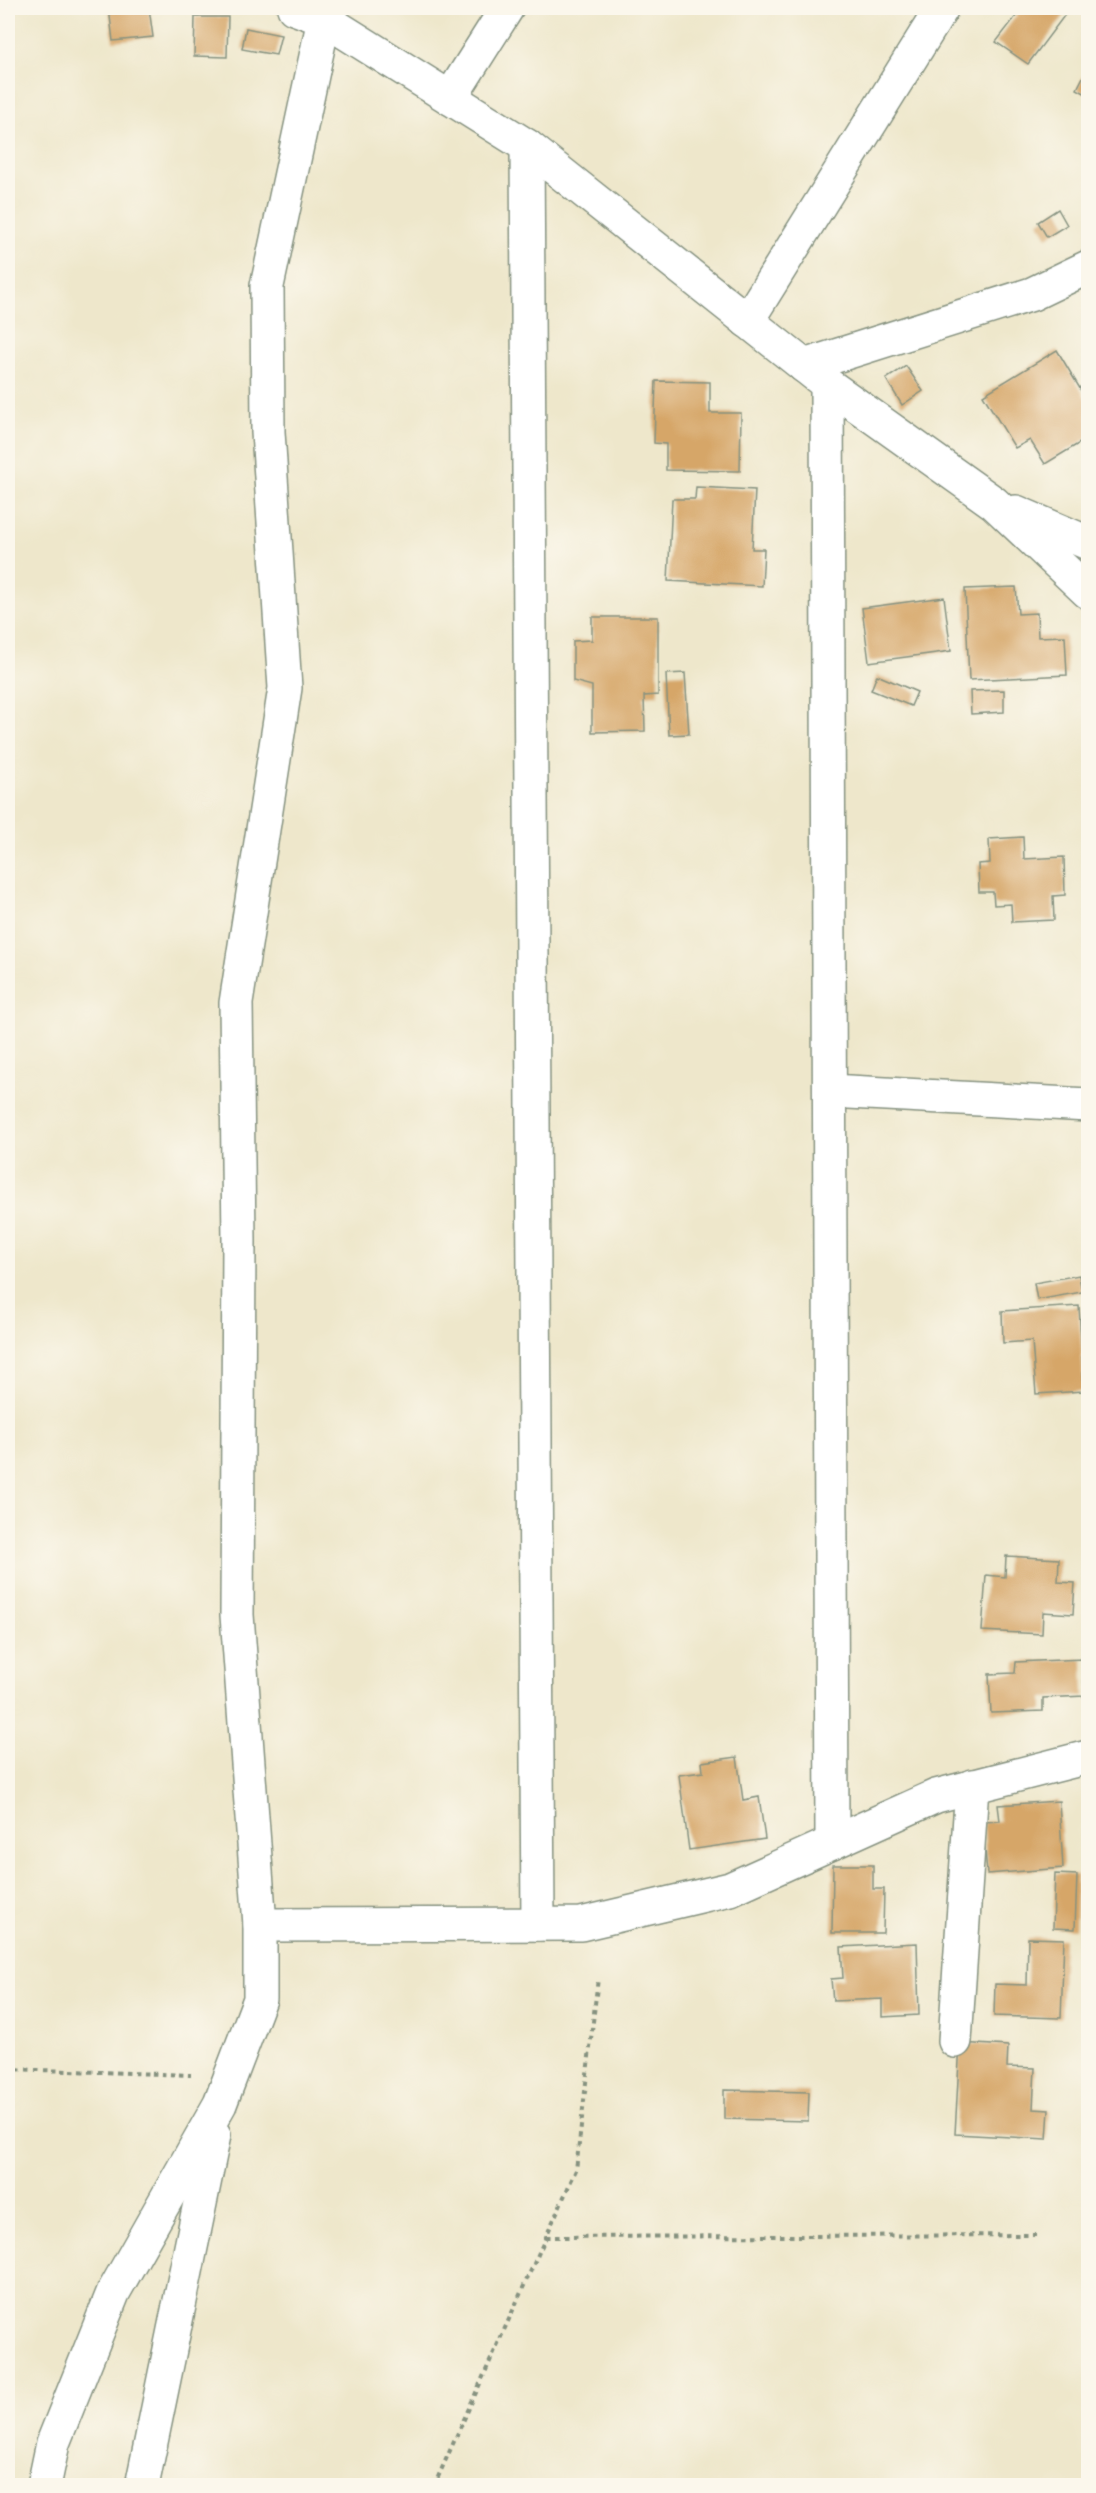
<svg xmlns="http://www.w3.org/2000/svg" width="1096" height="2493" viewBox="0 0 1096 2493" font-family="'Comic Neue',sans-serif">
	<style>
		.building { fill: #d6a667 }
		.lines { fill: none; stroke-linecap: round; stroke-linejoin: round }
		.minor-casing { stroke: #869280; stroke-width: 36 }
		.path { stroke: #869280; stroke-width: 4; stroke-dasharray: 4.5 4.5; stroke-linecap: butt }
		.minor { stroke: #fff; stroke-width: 33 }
	</style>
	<rect width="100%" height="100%" fill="#fbf7ec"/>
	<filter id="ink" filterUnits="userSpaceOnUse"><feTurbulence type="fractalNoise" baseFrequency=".0167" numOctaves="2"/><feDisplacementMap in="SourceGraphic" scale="12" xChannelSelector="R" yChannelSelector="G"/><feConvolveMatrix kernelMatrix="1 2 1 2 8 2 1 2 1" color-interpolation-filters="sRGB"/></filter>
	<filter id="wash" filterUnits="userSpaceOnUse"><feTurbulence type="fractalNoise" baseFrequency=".008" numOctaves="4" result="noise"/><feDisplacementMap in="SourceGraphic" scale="24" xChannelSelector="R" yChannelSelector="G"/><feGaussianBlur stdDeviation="1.35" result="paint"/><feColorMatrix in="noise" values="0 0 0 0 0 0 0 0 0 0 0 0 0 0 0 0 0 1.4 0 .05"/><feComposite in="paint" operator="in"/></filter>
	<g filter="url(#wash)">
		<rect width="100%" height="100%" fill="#eee7cb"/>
		<g id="blocks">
			<!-- building -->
			<g class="building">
				<polygon points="109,8 149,8 153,37 113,41"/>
				<polygon points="1007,8 1070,8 1028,64 996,42 1017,15"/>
				<polygon points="195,17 228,17 227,57 194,56"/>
				<polygon points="246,28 281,35 276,55 242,49"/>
				<polygon points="1085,73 1088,75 1088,95 1077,89"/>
				<polygon points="1058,209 1067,225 1047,237 1038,222"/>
				<polygon points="1057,350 1088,402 1088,438 1045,464 1030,440 1015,448 983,395"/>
				<polygon points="906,366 923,391 902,405 886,379"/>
				<polygon points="656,381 710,382 710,413 741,413 740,471 666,470 666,444 654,443"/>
				<polygon points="696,487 755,490 752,549 764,549 762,586 668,581 672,499 695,499"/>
				<polygon points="1016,587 1018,614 1037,613 1038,637 1065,636 1067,675 969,680 965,589"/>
				<polygon points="944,597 951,651 869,662 862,608"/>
				<polygon points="592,617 658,617 658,695 644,696 645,731 592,732 592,686 573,681 573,641 592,640"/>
				<polygon points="685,673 689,734 669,735 666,674"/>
				<polygon points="877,675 917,692 911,706 871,690"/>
				<polygon points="1004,690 1004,712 971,714 970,691"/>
				<polygon points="1023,837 1024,859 1064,857 1065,895 1053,896 1054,920 1012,922 1011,904 994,905 993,892 979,892 978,864 990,863 989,839"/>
				<polygon points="1079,1275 1082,1292 1037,1300 1034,1283"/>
				<polygon points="1079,1306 1084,1391 1036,1394 1032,1341 1003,1343 1002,1311"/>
				<polygon points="1006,1556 1059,1559 1058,1582 1075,1583 1073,1614 1043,1612 1042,1634 982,1631 986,1575 1005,1577"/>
				<polygon points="1083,1659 1084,1696 1043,1698 1043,1711 991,1713 989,1674 1015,1673 1016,1662"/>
				<polygon points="737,1757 743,1800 759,1797 765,1839 689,1850 679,1775 703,1772 702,1762"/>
				<polygon points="1059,1801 1063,1868 987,1874 983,1822 1000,1821 998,1805"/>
				<polygon points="833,1865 873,1865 873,1889 884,1889 883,1933 832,1933"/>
				<polygon points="1055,1874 1077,1875 1075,1929 1053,1928"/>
				<polygon points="1028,1938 1064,1939 1061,2018 994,2016 995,1984 1027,1985"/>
				<polygon points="917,1943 919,2015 882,2017 882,1999 833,2001 831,1979 843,1978 841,1947"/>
				<polygon points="960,2043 1008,2046 1007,2067 1035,2068 1033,2109 1049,2110 1047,2139 955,2134"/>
				<polygon points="724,2090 809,2092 808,2121 724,2119"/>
				<polygon points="260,2480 261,2486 246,2486 246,2482"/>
			</g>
		</g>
	</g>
	<g filter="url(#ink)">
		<use href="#blocks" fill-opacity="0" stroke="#869280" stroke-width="1.5"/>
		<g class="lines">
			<!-- minor casing -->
			<g class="minor-casing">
				<g id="minor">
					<polyline points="294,8 324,19 527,146 827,384 994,503 1088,592"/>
					<polyline points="450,98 507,8"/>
					<polyline points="527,146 538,1924"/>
					<polyline points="747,321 942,8"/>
					<polyline points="804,366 1032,294 1088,267"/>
					<polyline points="827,384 832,1843"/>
					<polyline points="1016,512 1088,543"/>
					<polyline points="830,1091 1088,1105"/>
					<polyline points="260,1925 581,1924 730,1889 936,1796 1088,1757"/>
					<polyline points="955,2041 972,1786"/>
					<polyline points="44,2486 53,2443 113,2293 220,2104 260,1999 260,1925 237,1615 239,1240 236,1003 285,688 268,432 267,286 324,19"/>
					<polyline points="142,2486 214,2135"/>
				</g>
			</g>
			<!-- path -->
			<g class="path">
				<polyline points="8,2069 191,2075"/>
				<polyline points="546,2237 1036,2235"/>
				<polyline points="434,2486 576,2170 598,1978"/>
			</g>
			<!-- minor -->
			<use href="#minor" class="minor"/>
		</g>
	</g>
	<!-- margin -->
	<rect width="1096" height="2493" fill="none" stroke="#fbf7ec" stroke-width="30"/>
</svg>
